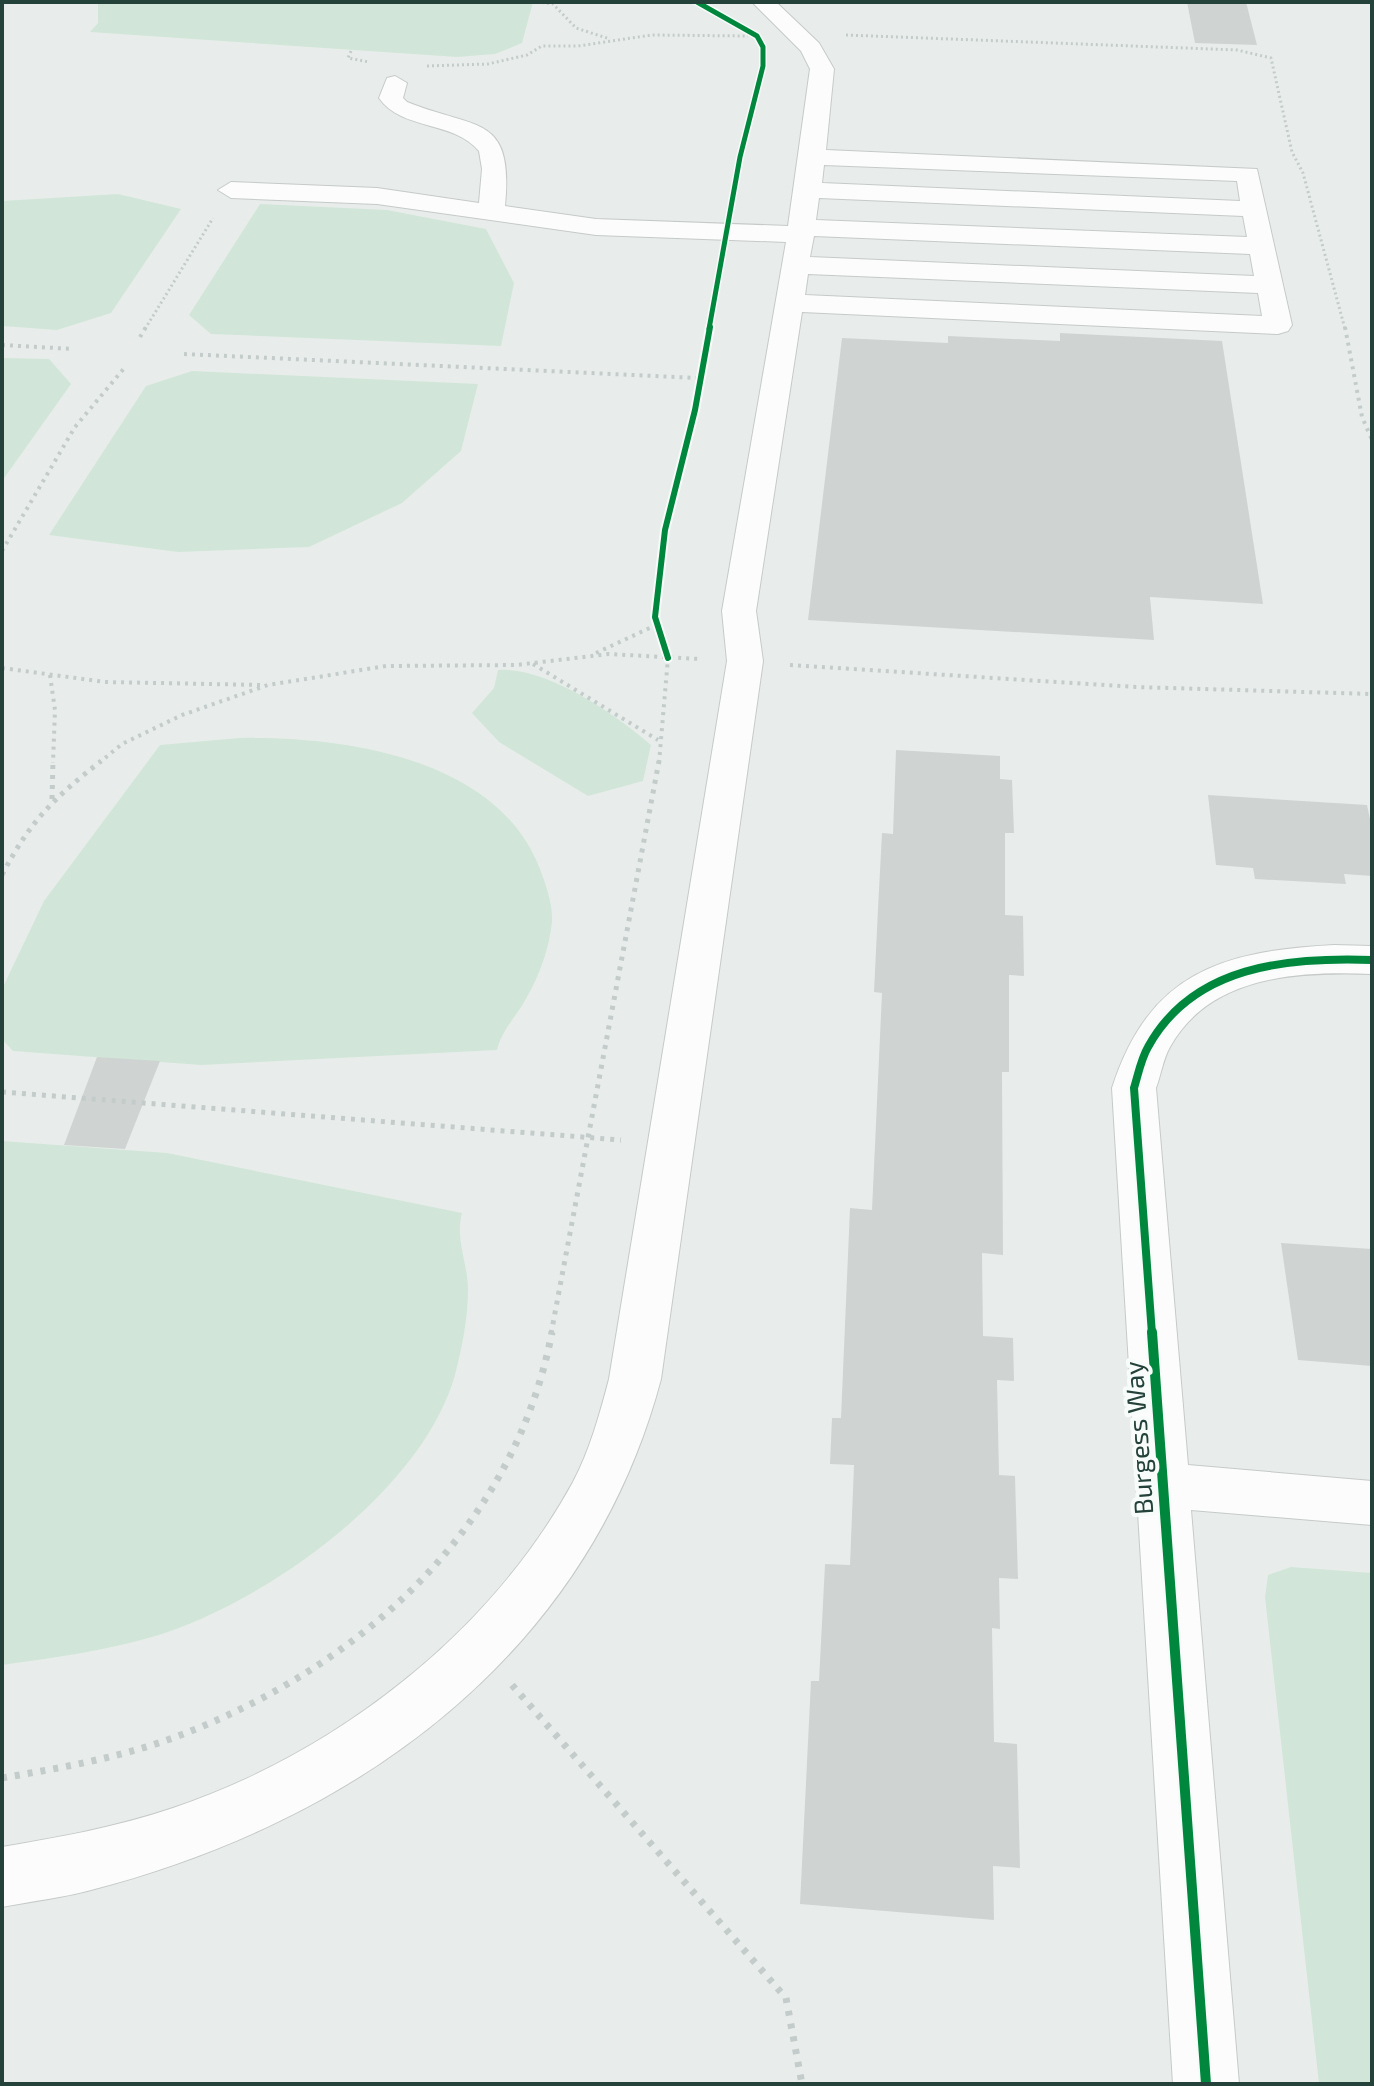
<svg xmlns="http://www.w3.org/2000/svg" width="1374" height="2086" viewBox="0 0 1374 2086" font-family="'Exo 2',sans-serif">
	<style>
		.green { fill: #d1e6d8 }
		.building { fill: #cfd4d2 }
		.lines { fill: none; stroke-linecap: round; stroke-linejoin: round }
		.minor-casing { stroke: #c5cac8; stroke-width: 2 }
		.path-far3 { stroke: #c3ccca; stroke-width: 3; stroke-dasharray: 2 3; stroke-linecap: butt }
		.path-far2 { stroke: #c3ccca; stroke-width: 4; stroke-dasharray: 3 5; stroke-linecap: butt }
		.path-far1 { stroke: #c3ccca; stroke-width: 5; stroke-dasharray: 4 6; stroke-linecap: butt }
		.path { stroke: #c3ccca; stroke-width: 7; stroke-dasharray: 5 8; stroke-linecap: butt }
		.minor { fill: #fcfcfc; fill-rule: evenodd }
		.cycleway-far3-casing { stroke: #f7fbf9; stroke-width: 8 }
		.cycleway-far2-casing { stroke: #f7fbf9; stroke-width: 10 }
		.cycleway-far1-casing { stroke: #f7fbf9; stroke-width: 13 }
		.cycleway-casing { stroke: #f7fbf9; stroke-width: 15 }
		.cycleway-far3 { stroke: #00873e; stroke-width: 5 }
		.cycleway-far2 { stroke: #00873e; stroke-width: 6 }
		.cycleway-far1 { stroke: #00873e; stroke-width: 8 }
		.cycleway { stroke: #00873e; stroke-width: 10 }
		.labels { text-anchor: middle; stroke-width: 8; stroke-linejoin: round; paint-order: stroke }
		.street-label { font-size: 26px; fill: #24423a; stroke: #f7fbf9 }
	</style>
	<rect width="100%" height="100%" fill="#e8edeb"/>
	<!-- green -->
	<g class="green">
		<polygon points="98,2 533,2 522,43 495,54 457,57 90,32 98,23"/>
		<polygon points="118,194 181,209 111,313 57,330 2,326 2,201"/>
		<polygon points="260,204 387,210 486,229 514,283 501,346 211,334 189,315"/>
		<polygon points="2,358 49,359 71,384 2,481"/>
		<polygon points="192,371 478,384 461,451 402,503 309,547 178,552 49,535 146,386"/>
		<path d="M498,670c49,-3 116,43 153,75l-8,36 -55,15 -89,-54 -27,-29 22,-25z"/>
		<path d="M239,738c104,-2 258,19 301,131 6,16 13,36 12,53 -3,27 -12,52 -25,75 -10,19 -25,32 -30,53l-296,15 -188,-14 -11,-12v-50l42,-88 116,-156z"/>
		<path d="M2,1141l165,12 295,60c-7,27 6,50 6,77 0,28 -6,58 -13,85 -33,117 -191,229 -303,262 -49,14 -100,21 -150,28z"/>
		<polygon points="1291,1567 1372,1573 1372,2084 1319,2084 1265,1597 1268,1575"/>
	</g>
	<!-- building -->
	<g class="building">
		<polygon points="1187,2 1246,2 1257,45 1195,43"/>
		<polygon points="1060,333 1222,341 1263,604 1150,597 1154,640 808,620 842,338 948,343 948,336 1060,341"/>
		<polygon points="896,750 1000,756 1000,779 1012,780 1014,833 1005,833 1005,915 1023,916 1024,976 1009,975 1009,1072 1002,1072 1003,1255 982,1253 983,1336 1013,1338 1014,1381 997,1380 999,1475 1015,1476 1018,1579 999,1578 1000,1629 992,1628 994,1742 1017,1744 1020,1868 993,1866 994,1920 800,1904 811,1681 819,1681 825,1564 850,1565 854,1465 830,1464 832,1418 841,1418 850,1208 872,1210 882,993 874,992 878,909 882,833 893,834"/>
		<polygon points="1208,795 1367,805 1372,828 1372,876 1344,874 1346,884 1255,879 1253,868 1216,865"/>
		<polygon points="97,1057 160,1061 125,1149 64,1145"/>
		<polygon points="1281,1243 1372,1249 1372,1366 1298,1360"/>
	</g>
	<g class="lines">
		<!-- minor casing -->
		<g class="minor-casing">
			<g id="minor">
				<path d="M752,2h24l43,41 15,26 -8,81 431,19 35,156 -4,6 -10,3 -476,-22 -46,299 7,50 -102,718c-73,275 -303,442 -570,511 -29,8 -59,11 -89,17v-60c58,-10 115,-20 171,-39 163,-55 317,-174 400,-326 17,-32 27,-69 36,-103l118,-718 -5,-50 64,-369 -190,-7 -219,-31 -146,-6 -13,-8 13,-8 146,6 102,15 3,-34 -3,-18c-26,-31 -77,-20 -100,-53l8,-20 8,-2 12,7 -4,15 4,4c69,28 107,11 98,104l91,13 192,7 22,-157 -9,-18zM824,165l413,16 3,20 -418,-18zM819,198l424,18 4,21 -431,-17zM814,236l436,18 4,22 -444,-19zM808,274l450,19 4,23 -457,-21z"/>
				<path d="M1334,945l38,1v28c-73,-3 -162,1 -202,73 -7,12 -9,28 -14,41l32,377 184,16v44l-181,-15 48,574h-66l-61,-996c37,-115 109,-137 222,-143z"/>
			</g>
		</g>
		<!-- path-far3 -->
		<g class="path-far3">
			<polyline points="537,2 553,4 576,28 610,39"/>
			<polyline points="846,35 1237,50 1271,58 1292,152 1303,173 1345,329"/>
			<polyline points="351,51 348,58 369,62"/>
			<polyline points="427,66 488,64 527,55 542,46 578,46 652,35 748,36"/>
			<polyline points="145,329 213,218"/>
		</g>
		<!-- path-far2 -->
		<g class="path-far2">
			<polyline points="1345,327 1362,417 1372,440"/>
			<polyline points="140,337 146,327"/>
			<polyline points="2,345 73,349"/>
			<polyline points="184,354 698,378"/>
			<polyline points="2,551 75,427 126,366"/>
			<polyline points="596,653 656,625"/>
			<polyline points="533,664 658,740"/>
			<polyline points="790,665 1136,687 1372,694"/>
			<polyline points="2,668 105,682 263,685"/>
			<polyline points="50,675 55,710 53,763"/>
			<polyline points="99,763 122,744 182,715 268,685 386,666 516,665 609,654 700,659"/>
			<polyline points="659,763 668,658"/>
		</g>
		<!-- path-far1 -->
		<g class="path-far1">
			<polyline points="52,799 53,761"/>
			<path d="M2,875c28,-54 52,-77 99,-114"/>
			<polyline points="2,1092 621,1140"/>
			<polyline points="551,1334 659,761"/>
		</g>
		<!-- path -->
		<g class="path">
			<polyline points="512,1685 786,1998 802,2084"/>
			<path d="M2,1778c58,-10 116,-20 171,-40 185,-69 341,-207 379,-406"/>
		</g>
		<!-- minor -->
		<use href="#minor" class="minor"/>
		<!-- cycleway-far3 casing -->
		<g class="cycleway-far3-casing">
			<polyline id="cycleway-far3" points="697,2 757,36 763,47 763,66 740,157 709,329"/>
		</g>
		<!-- cycleway-far2 casing -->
		<g class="cycleway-far2-casing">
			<polyline id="cycleway-far2" points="668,658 655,617 665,530 695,410 710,327"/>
		</g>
		<!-- cycleway-far1 casing -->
		<g class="cycleway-far1-casing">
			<path id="cycleway-far1" d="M1152,1334l-18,-246c4,-13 7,-29 14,-41 45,-82 140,-90 224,-87"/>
		</g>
		<!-- cycleway casing -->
		<g class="cycleway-casing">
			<polyline id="cycleway" points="1152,1332 1206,2084"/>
		</g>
		<!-- cycleway-far3 -->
		<use href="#cycleway-far3" class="cycleway-far3"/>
		<!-- cycleway-far2 -->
		<use href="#cycleway-far2" class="cycleway-far2"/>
		<!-- cycleway-far1 -->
		<use href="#cycleway-far1" class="cycleway-far1"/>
		<!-- cycleway -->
		<use href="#cycleway" class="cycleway"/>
	</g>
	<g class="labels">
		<!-- street labels -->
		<g class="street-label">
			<text transform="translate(1139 1438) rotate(-94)" y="9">Burgess Way</text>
		</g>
	</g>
	<!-- border -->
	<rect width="1374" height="2086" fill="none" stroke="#24423a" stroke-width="8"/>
</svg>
